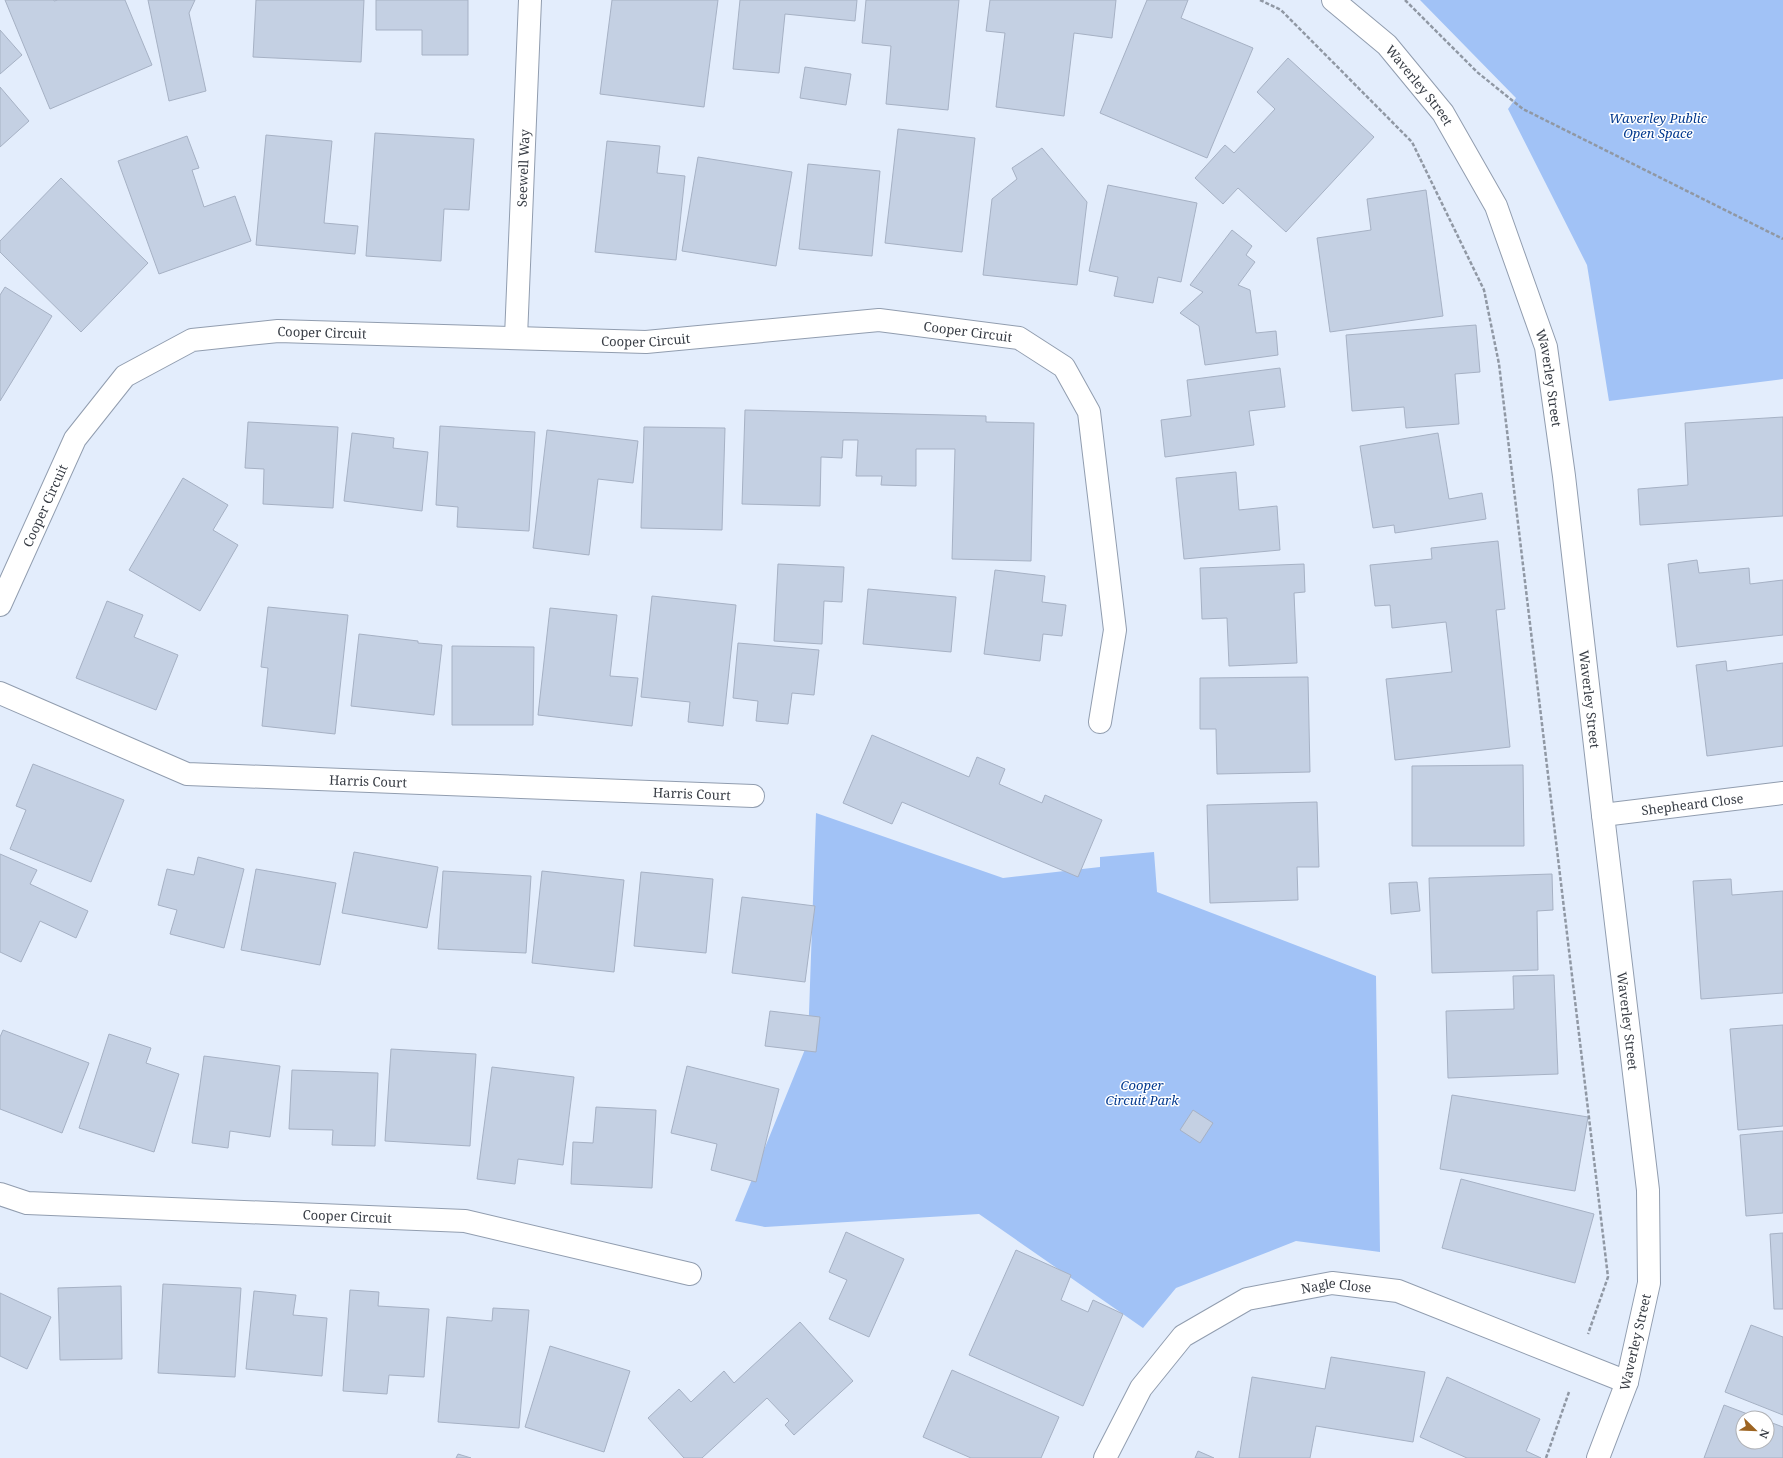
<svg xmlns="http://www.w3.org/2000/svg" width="1783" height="1458" viewBox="0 0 1783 1458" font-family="'Noto Serif',serif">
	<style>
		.green { fill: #a1c2f6 }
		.building { fill: #c4d0e3; stroke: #a6b1c4 }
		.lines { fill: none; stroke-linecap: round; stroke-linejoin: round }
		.street-casing { stroke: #919daf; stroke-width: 24 }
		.secondary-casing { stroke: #919daf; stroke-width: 24 }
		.path { stroke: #9098a4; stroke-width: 2.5; stroke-dasharray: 4 2; stroke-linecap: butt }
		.street { stroke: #fff; stroke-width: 22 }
		.secondary { stroke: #fff; stroke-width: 22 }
		.labels { text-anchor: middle; stroke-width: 3; stroke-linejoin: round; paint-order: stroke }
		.street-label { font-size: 13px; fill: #383d45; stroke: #fff }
		.park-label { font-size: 13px; font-style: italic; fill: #053b8f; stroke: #fff }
	</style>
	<rect width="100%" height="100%" fill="#e3edfc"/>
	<!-- green -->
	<g class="green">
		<polygon points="1420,0 1783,0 1783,379 1609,401 1587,265 1508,109 1516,98"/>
		<polygon points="816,813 1003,878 1100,867 1100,857 1154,852 1157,892 1376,976 1380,1252 1296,1241 1176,1288 1143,1328 979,1214 765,1227 735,1221 808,1042"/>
	</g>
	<!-- building -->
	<g class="building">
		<polygon points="5,0 54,0 54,1 58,0 125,0 152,65 50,109"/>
		<polygon points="148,0 195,0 189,13 206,91 169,101"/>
		<polygon points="256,0 364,0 361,62 253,57"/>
		<polygon points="376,0 468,0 468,55 422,55 422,30 376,30"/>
		<polygon points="612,0 718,0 704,107 600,94"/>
		<polygon points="740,0 857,0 855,21 785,14 779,73 733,69"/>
		<polygon points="866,0 959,0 948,110 886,104 891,46 862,43"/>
		<polygon points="990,0 1116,0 1112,38 1074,33 1064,116 996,107 1005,33 986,31"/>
		<polygon points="1147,0 1188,0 1181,18 1253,48 1207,158 1100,113"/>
		<polygon points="0,30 22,55 0,74"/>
		<polygon points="1288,58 1374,137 1286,232 1238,188 1223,204 1195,178 1225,145 1234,153 1275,109 1257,92"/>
		<polygon points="805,67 851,74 846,105 800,98"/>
		<polygon points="0,87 29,121 0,147"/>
		<polygon points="898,129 975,138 962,252 885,243"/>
		<polygon points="375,133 474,139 469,210 444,209 441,261 366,256"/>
		<polygon points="266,135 332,141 324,223 358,226 355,254 256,245"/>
		<polygon points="187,136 199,168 192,170 204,207 235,196 251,241 159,274 118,161"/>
		<polygon points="607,141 660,146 657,173 685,176 676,260 595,252"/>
		<polygon points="1042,148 1087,202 1077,285 983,275 992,199 1017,179 1012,168"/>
		<polygon points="698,157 792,172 776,266 682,251"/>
		<polygon points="808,164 880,171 872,256 799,249"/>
		<polygon points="61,178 148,263 81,332 0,252 0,241"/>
		<polygon points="1108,185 1197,203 1181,282 1158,277 1153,303 1114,296 1118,277 1089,271"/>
		<polygon points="1426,190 1443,316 1330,332 1317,238 1371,230 1367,199"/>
		<polygon points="1232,230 1252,246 1246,255 1255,262 1238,285 1250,290 1256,333 1276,331 1278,355 1205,365 1199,326 1180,313 1203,292 1190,285"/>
		<polygon points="5,287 52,316 0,401 0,295"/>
		<polygon points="1476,325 1480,372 1455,374 1459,424 1406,428 1404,407 1352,411 1346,335"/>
		<polygon points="1280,368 1285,407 1249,411 1254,445 1165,457 1161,420 1191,416 1187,380"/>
		<polygon points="745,410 986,416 986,422 1034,423 1031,561 952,559 955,449 916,449 916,486 881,485 882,476 856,476 858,440 843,440 842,458 821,457 820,506 742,504"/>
		<polygon points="1783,417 1783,516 1640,525 1638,489 1688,485 1685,423"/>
		<polygon points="248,422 338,427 333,508 263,504 264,469 245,468"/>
		<polygon points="440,426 535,432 529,531 457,527 458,507 436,505"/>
		<polygon points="644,427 725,428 722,530 641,528"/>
		<polygon points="547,430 638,441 633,483 598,479 589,555 533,548"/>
		<polygon points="352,433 394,438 393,448 428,452 422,511 344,501"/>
		<polygon points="1438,433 1449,499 1482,493 1486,519 1395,533 1394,525 1373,528 1360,446"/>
		<polygon points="1236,472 1239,510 1277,506 1280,550 1184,559 1176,478"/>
		<polygon points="183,478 228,505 213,530 238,545 200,611 129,570"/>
		<polygon points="1498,541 1505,609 1496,610 1510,747 1395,760 1386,679 1452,672 1446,622 1392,628 1390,605 1375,606 1370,565 1432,559 1431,548"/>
		<polygon points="1697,560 1699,573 1749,568 1750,584 1783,580 1783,635 1677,647 1668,564"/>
		<polygon points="778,564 844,567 842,602 824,601 822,644 774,641"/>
		<polygon points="1304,564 1305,592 1294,593 1297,663 1229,666 1227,618 1202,619 1200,568"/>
		<polygon points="995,570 1045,576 1042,602 1066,605 1062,636 1043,634 1040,661 984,654"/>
		<polygon points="868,589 956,597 951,652 863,644"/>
		<polygon points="652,596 736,605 723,726 688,722 690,702 641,697"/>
		<polygon points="107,601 143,615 134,637 178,655 156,710 76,678"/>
		<polygon points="268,607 348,615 335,734 262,726 268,668 261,667"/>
		<polygon points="550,608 617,615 610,676 638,678 632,726 538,715"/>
		<polygon points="359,634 418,641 418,643 442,645 434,715 351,706"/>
		<polygon points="738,643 819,650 814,695 792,693 788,724 756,721 758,701 733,698"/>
		<polygon points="452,646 534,647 533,725 452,725"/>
		<polygon points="1726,661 1727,671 1783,663 1783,746 1707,756 1696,665"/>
		<polygon points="1308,677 1310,772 1217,774 1216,729 1200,729 1200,678"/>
		<polygon points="872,735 969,777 977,757 1005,769 999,784 1042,803 1045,795 1102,820 1078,877 902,802 892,824 843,803"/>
		<polygon points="33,764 124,800 91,882 10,849 26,810 16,806"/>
		<polygon points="1523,765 1524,846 1412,846 1412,766"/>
		<polygon points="1317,802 1319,867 1297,867 1298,900 1210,903 1207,805"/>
		<polygon points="354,852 438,867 427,928 342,913"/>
		<polygon points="0,854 37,870 30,884 88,911 76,938 40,921 21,962 0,952"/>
		<polygon points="198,857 244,869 224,948 170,934 177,910 158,905 167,869 194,875"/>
		<polygon points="256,869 336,883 320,965 241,950"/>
		<polygon points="443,871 531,876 526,953 438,949"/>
		<polygon points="542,871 624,880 614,972 532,963"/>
		<polygon points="641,872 713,879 706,953 634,946"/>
		<polygon points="1552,874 1553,910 1537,911 1538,970 1432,973 1429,878"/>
		<polygon points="1731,879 1732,895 1783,891 1783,993 1701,999 1693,881"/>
		<polygon points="1417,882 1420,911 1391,914 1389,883"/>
		<polygon points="742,897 815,906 805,982 732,973"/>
		<polygon points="1554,975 1558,1074 1448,1078 1446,1011 1514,1009 1513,976"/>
		<polygon points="770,1011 820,1017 816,1052 765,1046"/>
		<polygon points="1783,1025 1783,1126 1738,1130 1730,1029"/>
		<polygon points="3,1030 89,1063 62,1133 0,1109 0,1037"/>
		<polygon points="109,1034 151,1048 146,1063 179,1074 154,1152 79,1128"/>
		<polygon points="391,1049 476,1054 470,1146 385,1141"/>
		<polygon points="204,1056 280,1066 270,1137 230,1131 228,1148 192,1143"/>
		<polygon points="687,1066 779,1089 756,1182 711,1170 717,1144 671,1133"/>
		<polygon points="492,1067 574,1077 563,1165 518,1159 515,1184 477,1179"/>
		<polygon points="292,1070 378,1073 375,1146 332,1145 333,1130 289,1129"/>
		<polygon points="1452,1095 1588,1117 1575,1191 1440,1169"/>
		<polygon points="596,1107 656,1110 652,1188 571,1184 573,1142 593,1143"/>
		<polygon points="1193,1110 1213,1123 1200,1143 1180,1130"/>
		<polygon points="1783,1131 1783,1213 1746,1216 1740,1135"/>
		<polygon points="1461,1179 1594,1214 1575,1283 1442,1248"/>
		<polygon points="846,1232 904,1259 869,1337 829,1319 847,1280 829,1272"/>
		<polygon points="1783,1233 1783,1309 1774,1309 1770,1234"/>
		<polygon points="1016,1250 1071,1275 1061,1300 1088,1312 1093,1300 1123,1314 1083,1406 969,1355"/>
		<polygon points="163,1284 241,1288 235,1377 158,1373"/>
		<polygon points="121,1286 122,1359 60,1360 58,1288"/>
		<polygon points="350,1290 379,1292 378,1306 429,1309 424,1377 389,1375 387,1394 343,1391"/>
		<polygon points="254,1291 296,1295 293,1315 327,1318 322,1376 246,1369"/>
		<polygon points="0,1293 51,1317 27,1369 0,1356"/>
		<polygon points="493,1308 529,1310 519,1428 438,1422 447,1317 492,1321"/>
		<polygon points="800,1322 853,1381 794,1435 785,1425 789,1421 767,1398 702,1458 684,1458 648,1418 679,1389 691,1402 724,1371 734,1383"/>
		<polygon points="1751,1325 1783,1337 1783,1415 1725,1392"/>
		<polygon points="550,1346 630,1371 604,1452 525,1427"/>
		<polygon points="1331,1357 1425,1372 1413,1442 1316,1426 1310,1458 1239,1458 1252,1377 1325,1389"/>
		<polygon points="952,1370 1059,1417 1041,1458 971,1458 923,1437"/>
		<polygon points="1447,1377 1540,1419 1526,1451 1541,1458 1467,1458 1420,1437"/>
		<polygon points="1724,1405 1758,1418 1743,1418 1743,1442 1767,1442 1767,1421 1783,1427 1783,1458 1704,1458"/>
		<polygon points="1198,1451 1214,1458 1195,1458"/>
		<polygon points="458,1454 471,1458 456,1458"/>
	</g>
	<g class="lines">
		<!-- street casing -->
		<g class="street-casing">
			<g id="street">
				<path id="s1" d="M516,337l14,-337"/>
				<path id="s2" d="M0,605l75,-166 50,-63 67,-36 86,-9 368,11 233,-22 140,18 45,29 25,45 26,218 -15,92"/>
				<path id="s3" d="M0,693l187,81 566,22"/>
				<path id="s4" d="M1603,815l180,-22"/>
				<path id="s5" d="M0,1194l27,9 438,18 225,53"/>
				<path id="s6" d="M1105,1458l36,-70 42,-52 64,-37 85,-16 66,8 229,91"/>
			</g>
		</g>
		<!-- secondary casing -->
		<g class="secondary-casing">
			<g id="secondary">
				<path id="s7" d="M1333,0l54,45 56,68 53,93 50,141 18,129 39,339 45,375 1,93 -22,99 -29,76"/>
			</g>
		</g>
		<!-- path -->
		<g class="path">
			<polyline points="1260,0 1281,10 1412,142 1484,290 1499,364 1608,1277 1588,1334"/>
			<polyline points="1405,0 1477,72 1523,109 1783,239"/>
			<polyline points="1546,1458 1569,1392"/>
		</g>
		<!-- street -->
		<use href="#street" class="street"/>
		<!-- secondary -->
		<use href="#secondary" class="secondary"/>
	</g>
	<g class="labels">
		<!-- street labels -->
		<g class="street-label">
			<text dy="5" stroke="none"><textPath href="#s7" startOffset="122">Waverley Street</textPath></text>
			<text dy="5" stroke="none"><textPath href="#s1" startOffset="169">Seewell Way</textPath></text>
			<text dy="5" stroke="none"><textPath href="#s2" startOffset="1117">Cooper Circuit</textPath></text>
			<text dy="5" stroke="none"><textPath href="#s2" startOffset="469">Cooper Circuit</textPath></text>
			<text dy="5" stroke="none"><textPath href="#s2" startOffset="793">Cooper Circuit</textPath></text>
			<text dy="5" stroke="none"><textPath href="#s7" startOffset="446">Waverley Street</textPath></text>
			<text dy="5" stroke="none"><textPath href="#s2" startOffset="109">Cooper Circuit</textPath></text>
			<text dy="5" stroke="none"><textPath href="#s7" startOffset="770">Waverley Street</textPath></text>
			<text dy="5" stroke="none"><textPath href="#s3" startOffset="385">Harris Court</textPath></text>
			<text dy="5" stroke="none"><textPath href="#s3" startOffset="709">Harris Court</textPath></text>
			<text dy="5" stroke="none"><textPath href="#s4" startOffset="90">Shepheard Close</textPath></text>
			<text dy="5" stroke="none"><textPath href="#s7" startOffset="1094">Waverley Street</textPath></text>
			<text dy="5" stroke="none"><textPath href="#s5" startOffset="349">Cooper Circuit</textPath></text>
			<text dy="5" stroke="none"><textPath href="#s6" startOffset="310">Nagle Close</textPath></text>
			<text transform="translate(1635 1342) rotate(-77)" y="5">Waverley Street</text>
		</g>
		<!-- park labels -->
		<g class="park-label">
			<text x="1658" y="123">Waverley Public<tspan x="1658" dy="15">Open Space</tspan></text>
			<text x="1142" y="1090">Cooper<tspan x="1142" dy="15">Circuit Park</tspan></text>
		</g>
	</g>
	<!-- north arrow -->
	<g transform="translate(1755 1430) rotate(113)"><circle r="19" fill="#ffffff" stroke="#afb1b5"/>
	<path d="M0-3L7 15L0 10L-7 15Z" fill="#9d6421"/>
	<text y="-6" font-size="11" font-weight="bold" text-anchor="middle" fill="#383d45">N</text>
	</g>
</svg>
